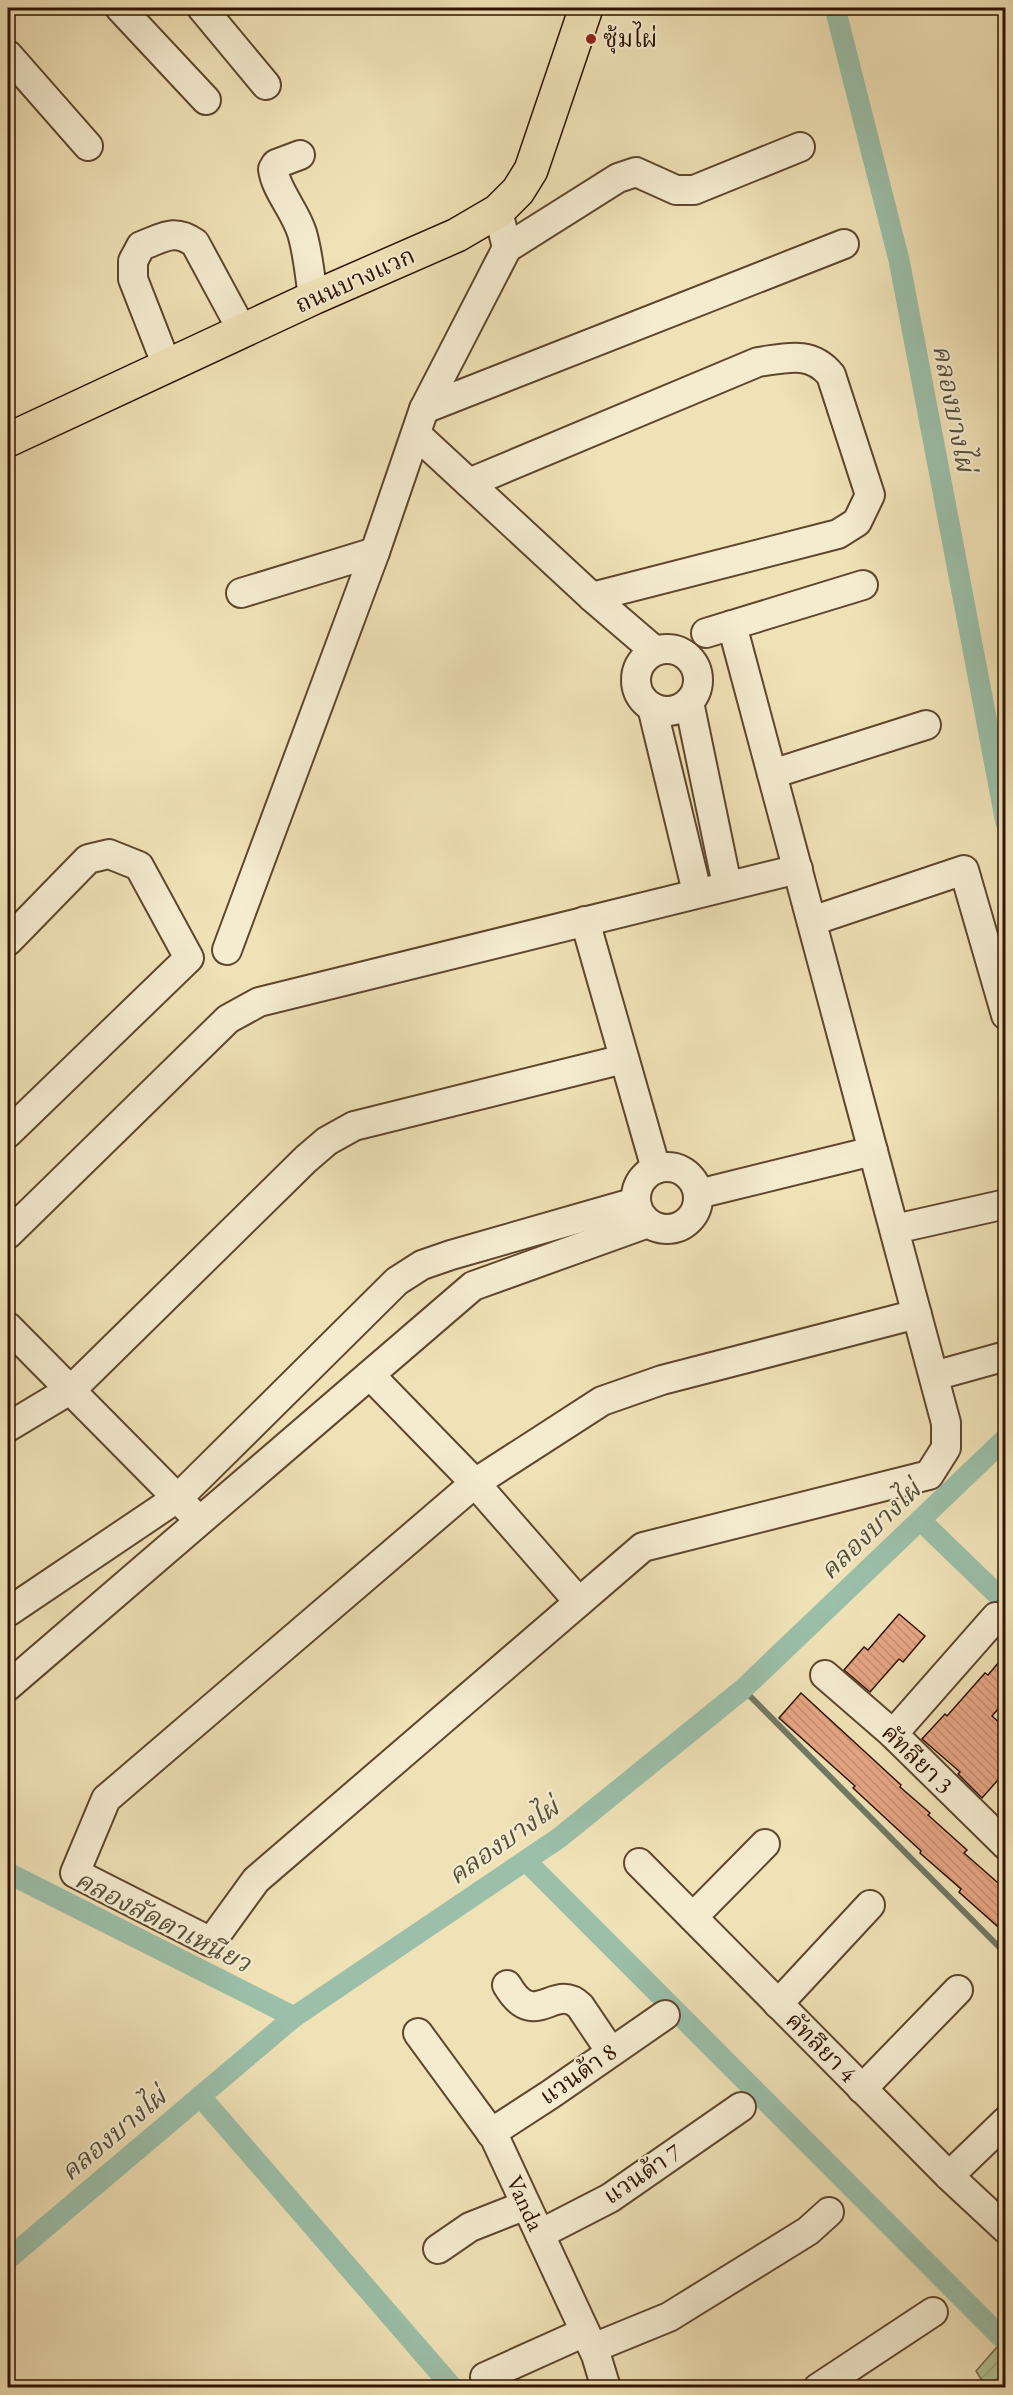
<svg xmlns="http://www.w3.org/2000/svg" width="1013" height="2395" viewBox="0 0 1013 2395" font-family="'EB Garamond','Noto Serif Thai',serif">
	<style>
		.garden { fill: url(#garden-furrows); stroke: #726b4a; stroke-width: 1.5 }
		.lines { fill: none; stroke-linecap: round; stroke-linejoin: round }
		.stream { stroke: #707a65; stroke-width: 6 }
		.canal { stroke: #9bbfa9; stroke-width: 21 }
		.building { fill: url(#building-back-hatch); stroke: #2f1200; stroke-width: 1.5 }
		.minor-casing { stroke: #5f462e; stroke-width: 32 }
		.major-casing { stroke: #2f1200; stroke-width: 36 }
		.minor { stroke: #f5ecd0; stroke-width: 28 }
		.major { stroke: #f0e2b7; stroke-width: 33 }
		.poi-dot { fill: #8f2418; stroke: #f5ecd0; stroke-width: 2 }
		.labels { text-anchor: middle; stroke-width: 4.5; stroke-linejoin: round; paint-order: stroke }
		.poi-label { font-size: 24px; fill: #2f1200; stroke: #f5ecd0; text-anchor: start }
		.street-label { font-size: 24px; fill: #2f1200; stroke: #f5ecd0 }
		.water-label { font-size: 26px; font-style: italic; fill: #554f3b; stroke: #f5ecd0 }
	</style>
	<defs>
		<pattern id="garden-furrows" width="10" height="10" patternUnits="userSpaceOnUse" patternTransform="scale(1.5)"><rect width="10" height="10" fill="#b4c493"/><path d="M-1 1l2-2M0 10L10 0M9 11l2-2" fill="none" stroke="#9ba77d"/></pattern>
		<pattern id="building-back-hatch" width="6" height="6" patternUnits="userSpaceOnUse" patternTransform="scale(1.5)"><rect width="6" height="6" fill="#e6a686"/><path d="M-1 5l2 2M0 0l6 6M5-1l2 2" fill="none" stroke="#c68e72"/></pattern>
	</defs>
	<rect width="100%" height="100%" fill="#f0e2b7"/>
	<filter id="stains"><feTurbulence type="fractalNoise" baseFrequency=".00333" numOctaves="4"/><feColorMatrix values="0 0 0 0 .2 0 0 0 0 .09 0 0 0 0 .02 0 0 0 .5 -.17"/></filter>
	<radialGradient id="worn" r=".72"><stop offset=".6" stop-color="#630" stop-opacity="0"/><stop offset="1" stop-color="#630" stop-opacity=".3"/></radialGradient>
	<!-- garden -->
	<polygon class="garden" points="997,2347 1005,2356 1005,2387 986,2387 976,2371"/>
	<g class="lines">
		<!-- stream -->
		<polyline class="stream" points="743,1689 1006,1954"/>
		<!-- canal -->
		<g class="canal">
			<polyline points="835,8 899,260 1006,823"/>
			<polyline points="920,1520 1006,1603"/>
			<polyline points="526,1861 1006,2342"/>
			<polyline points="8,1873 294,2017"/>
			<polyline points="200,2096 453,2388"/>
			<polyline points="8,2259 294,2017 559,1838 743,1689 1006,1438"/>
		</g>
	</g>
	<!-- building -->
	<g class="building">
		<polygon points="899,1614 925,1636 903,1662 899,1659 870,1692 844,1670 864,1647 868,1650"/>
		<polygon points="1005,1655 1005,1701 992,1716 1005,1728 1005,1772 982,1798 958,1774 960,1772 922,1739 945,1714 947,1716 985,1673 988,1675"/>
		<polygon points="801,1693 901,1785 900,1787 930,1813 928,1815 967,1850 964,1853 1005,1889 1005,1933 959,1892 961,1889 920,1853 921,1851 853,1788 855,1786 779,1718"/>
	</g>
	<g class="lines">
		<!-- minor casing -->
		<g class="minor-casing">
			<g id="minor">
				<polyline points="120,8 206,100"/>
				<polyline points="202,8 266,85"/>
				<polyline points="8,55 88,146"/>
				<path d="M300,155l-24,9 -3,5c3,22 22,41 29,64 6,20 8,43 11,65"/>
				<polyline points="507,248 618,178 636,172 676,190 694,190 800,147"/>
				<path d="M167,366l-34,-87v-18l8,-15c22,-8 33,-18 54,-3l47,87"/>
				<polyline points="424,409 844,244"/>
				<polyline points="416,434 592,597 655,651"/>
				<path d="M469,483l289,-121c28,-4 53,-12 73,13l39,120 -13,27 -19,12 -246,63"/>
				<polyline points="241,593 375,552"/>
				<polyline points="732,625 873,1151 946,1423 946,1448 929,1475 643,1547 256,1880 211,1942 75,1873 106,1799 475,1483 602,1401 662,1380 917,1314"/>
				<polyline points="706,633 863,585"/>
				<circle cx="667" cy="680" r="31"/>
				<polyline points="689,702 727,885"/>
				<polyline points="652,707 697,892"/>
				<polyline points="772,774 926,725"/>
				<polyline points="585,921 656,1169"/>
				<polyline points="812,921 964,870 1006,1015"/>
				<polyline points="8,941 88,859 109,854 139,866 189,958 8,1133"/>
				<polyline points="227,950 375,552 424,409 507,248 498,211"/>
				<circle cx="667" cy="1198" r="31"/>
				<polyline points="698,1194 873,1151"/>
				<polyline points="895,1229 1006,1204"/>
				<polyline points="8,1234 228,1019 259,1002 798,869"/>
				<polyline points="8,1327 190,1511"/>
				<polyline points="370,1375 475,1483 579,1602"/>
				<polyline points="934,1376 1006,1356"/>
				<polyline points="8,1427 73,1388 306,1159 327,1141 354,1126 624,1059"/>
				<polyline points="8,1612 180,1496 397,1281 422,1265 451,1255 636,1202"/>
				<polyline points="825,1675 893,1734 1006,1845"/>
				<polyline points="8,1686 473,1286 648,1223"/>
				<polyline points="893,1734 996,1617"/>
				<polyline points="639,1863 949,2176 1006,2229"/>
				<polyline points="693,1917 765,1844"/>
				<path d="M507,1985c28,48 47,-4 73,21l31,46"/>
				<polyline points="778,2004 870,1905"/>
				<path id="s1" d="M418,2033l77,105 101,217 10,33"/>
				<polyline points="862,2089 958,1990"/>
				<polyline points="491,2133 551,2094 665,2015"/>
				<polyline points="949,2176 1006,2121"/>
				<polyline points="540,2234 610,2198 741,2107"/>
				<polyline points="438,2249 470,2227 526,2205"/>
				<polyline points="593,2348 669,2317 808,2231 829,2212"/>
				<polyline points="485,2377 585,2332"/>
				<polyline points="818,2388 933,2312"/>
			</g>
		</g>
		<!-- major casing -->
		<g class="major-casing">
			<polyline id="major" points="8,440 313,298 457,235 498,211 518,191 531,170 586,8"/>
		</g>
		<!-- minor -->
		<use href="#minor" class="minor"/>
		<!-- major -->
		<use href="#major" class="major"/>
	</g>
	<!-- markers -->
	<circle class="poi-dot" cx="591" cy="39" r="6"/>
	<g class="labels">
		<!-- poi labels -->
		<g class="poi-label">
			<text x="603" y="47">ซุ้มไผ่</text>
		</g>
		<!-- street labels -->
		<g class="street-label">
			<text transform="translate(355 280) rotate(-24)" y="8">ถนนบางแวก</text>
			<text transform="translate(917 1759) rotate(44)" y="8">คัทลียา 3</text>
			<text transform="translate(821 2047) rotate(45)" y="8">คัทลียา 4</text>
			<text transform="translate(578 2074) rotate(-35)" y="8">แวนด้า 8</text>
			<text transform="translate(642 2174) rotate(-34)" y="8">แวนด้า 7</text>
			<text dy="8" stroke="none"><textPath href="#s1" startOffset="202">Vanda</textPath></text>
		</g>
		<!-- water labels -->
		<g class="water-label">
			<text transform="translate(954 408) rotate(79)" y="9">คลองบางไผ่</text>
			<text transform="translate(870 1530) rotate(-44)" y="9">คลองบางไผ่</text>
			<text transform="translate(503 1841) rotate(-35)" y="9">คลองบางไผ่</text>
			<text transform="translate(163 1921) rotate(27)" y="9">คลองลัดตาเหนียว</text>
			<text transform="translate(113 2134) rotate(-40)" y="9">คลองบางไผ่</text>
		</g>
	</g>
	<!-- margin -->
	<rect width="1013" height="2395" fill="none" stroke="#f0e2b7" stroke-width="30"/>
	<rect x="9" y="9" width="995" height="2377" fill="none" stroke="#2f1200" stroke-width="3"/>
	<rect x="15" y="15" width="983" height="2365" fill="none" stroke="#2f1200" stroke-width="1.5"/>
	<rect width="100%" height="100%" filter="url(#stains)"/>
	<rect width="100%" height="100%" fill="url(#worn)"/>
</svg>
